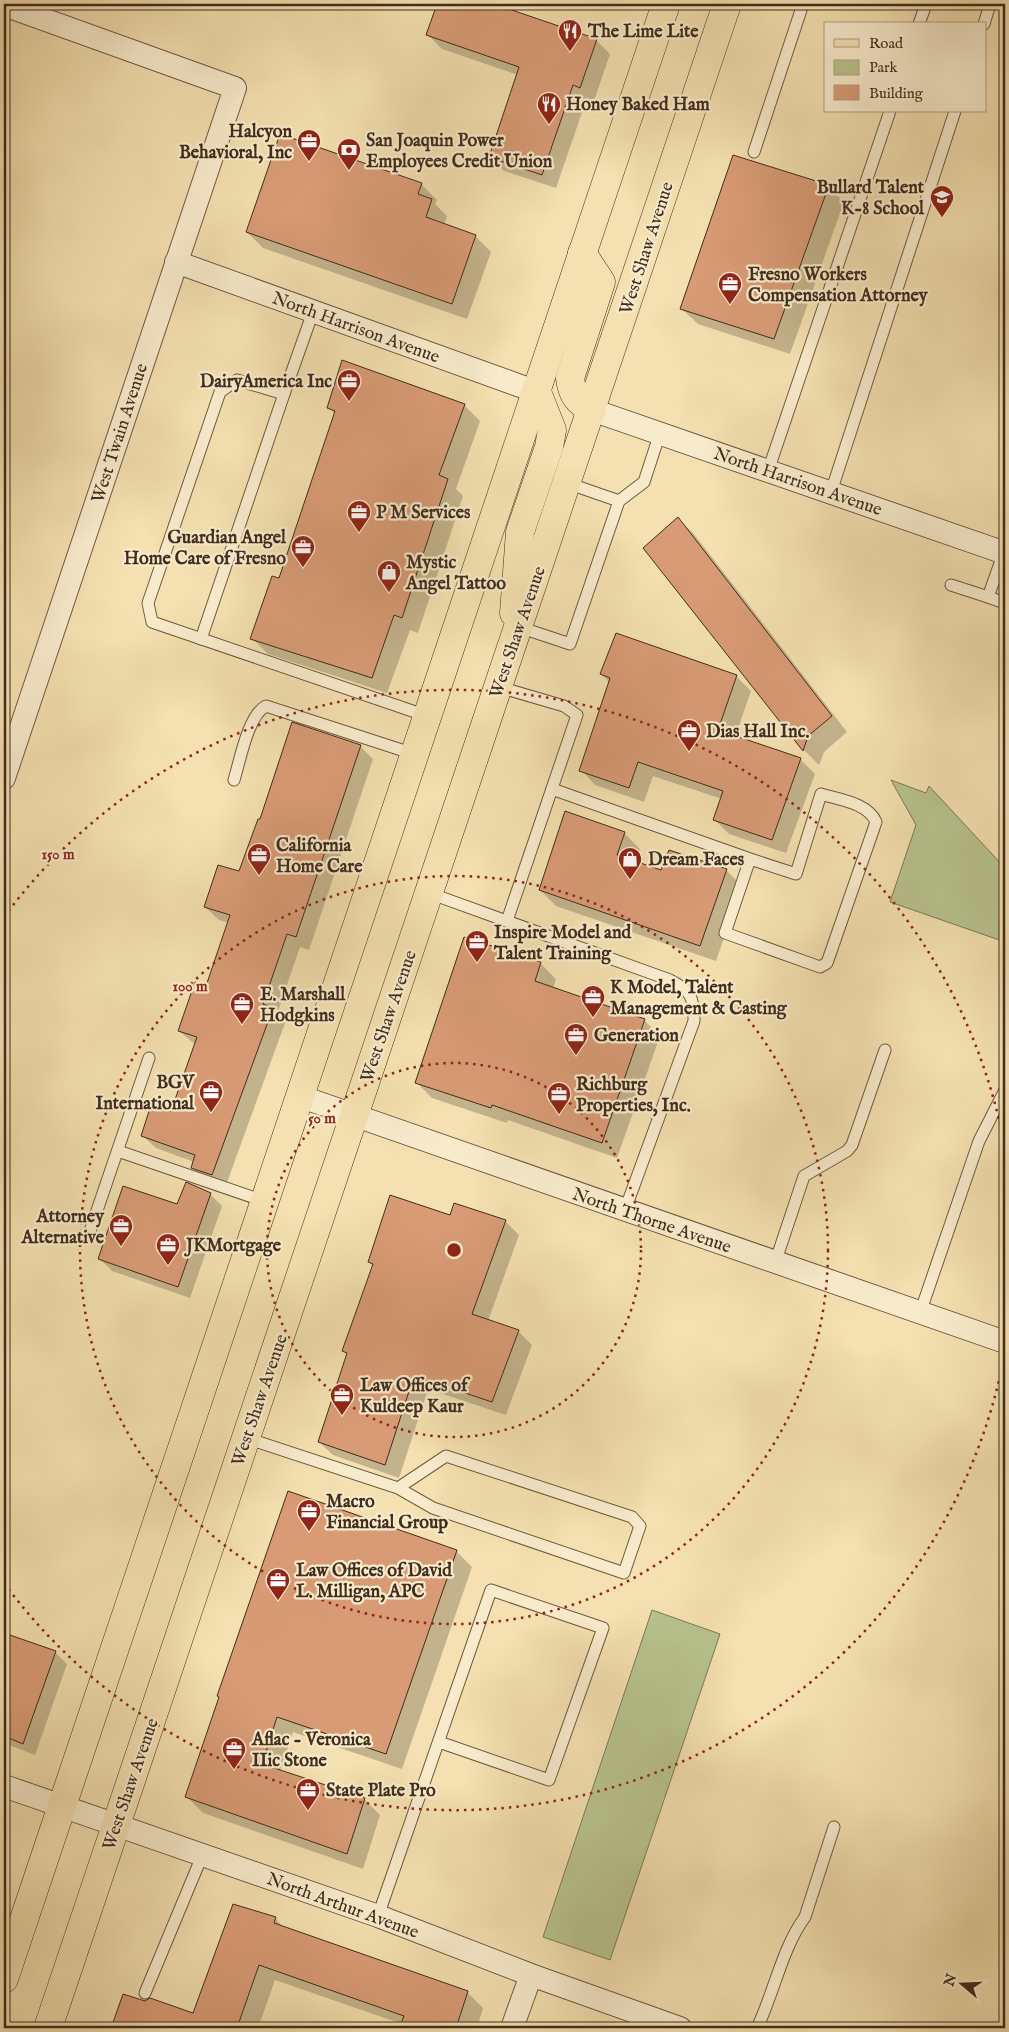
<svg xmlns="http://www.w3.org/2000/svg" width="1009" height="2032" viewBox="0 0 1009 2032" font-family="'IM FELL English',serif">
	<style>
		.green { fill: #b8c38e; stroke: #7c7856 }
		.shadow { fill: #0003 }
		.building { fill: #d89b75; stroke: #402d1d }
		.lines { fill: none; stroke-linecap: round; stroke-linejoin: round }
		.lane-casing { stroke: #6d5a42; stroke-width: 13 }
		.street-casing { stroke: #6d5a42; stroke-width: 24 }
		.primary-casing { stroke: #402d1d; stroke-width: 29 }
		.lane { stroke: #f8ebcc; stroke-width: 11 }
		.street { stroke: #f8ebcc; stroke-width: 22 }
		.primary { stroke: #f4e0b0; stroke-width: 28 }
		.ring { fill: none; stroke: #8f2418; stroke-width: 2.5; stroke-dasharray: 2.5 5 }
		.labels { text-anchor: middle; stroke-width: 4.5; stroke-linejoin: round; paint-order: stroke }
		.poi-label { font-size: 18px; font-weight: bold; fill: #402d1d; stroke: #f8ebcc; text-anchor: start }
		.street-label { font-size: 18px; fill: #402d1d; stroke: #f8ebcc }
		.centre { fill: #8f2418; stroke: #f8ebcc; stroke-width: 2.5 }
		.ring-label { font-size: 15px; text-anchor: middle; font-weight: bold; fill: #8f2418; stroke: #f8ebcc; stroke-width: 4.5; stroke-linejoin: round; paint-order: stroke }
	</style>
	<rect width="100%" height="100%" fill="#f4e0b0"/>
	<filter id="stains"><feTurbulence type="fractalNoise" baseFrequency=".004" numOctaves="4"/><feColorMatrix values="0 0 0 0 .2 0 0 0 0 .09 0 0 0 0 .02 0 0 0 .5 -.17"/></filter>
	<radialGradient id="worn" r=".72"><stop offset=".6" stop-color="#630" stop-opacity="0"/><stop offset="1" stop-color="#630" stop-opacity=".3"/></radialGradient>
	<!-- green -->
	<g class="green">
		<polygon points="891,780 926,793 929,786 1005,868 1005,942 890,902 916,825"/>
		<polygon points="652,1610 720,1634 610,1960 543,1937"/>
	</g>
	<!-- shadow -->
	<g class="shadow">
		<polygon points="438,4 490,4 596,40 610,54 594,101 587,98 556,188 504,171 490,156 518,75 442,49 428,35"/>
		<polygon points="421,184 437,200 435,204 447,216 444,225 475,236 491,252 467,319 263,248 247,232"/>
		<polygon points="828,186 844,202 790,354 698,324 682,309"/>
		<polygon points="464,405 480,421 456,489 463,496 418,633 410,630 387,693 268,654 252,638 280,579 335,414 329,408"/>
		<polygon points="678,519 694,534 847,732 824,752 819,765 804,750 644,548"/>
		<polygon points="601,674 736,676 751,691 735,737 800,759 815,774 786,853 729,834 715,820 722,799 653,776 644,802 595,785 581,770 610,683"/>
		<polygon points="360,746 373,759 309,950 300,947 277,1014 285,1023 225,1188 205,1181 192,1168 194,1162 156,1148 142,1135 172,1113 196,1045 179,1031 207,987 229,923 219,920 205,907 239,873 261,821"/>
		<polygon points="624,833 640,849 635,863 662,872 726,870 742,886 716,961 556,906 540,890"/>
		<polygon points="465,938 541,964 556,979 553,989 645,1021 660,1036 617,1158 508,1120 507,1123 432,1098 416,1082"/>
		<polygon points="210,1194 222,1206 190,1298 112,1271 100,1259 178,1206"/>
		<polygon points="451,1216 505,1221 519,1235 488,1321 518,1331 532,1345 506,1415 428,1389 399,1478 333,1455 319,1442 348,1355 343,1351 373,1266 369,1262"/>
		<polygon points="456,1551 472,1567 402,1769 293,1732 280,1771 364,1799 380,1815 363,1869 203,1813 187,1797"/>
		<polygon points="4,1634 55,1652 67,1664 35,1755 4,1743"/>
		<polygon points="275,1918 285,1929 467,1992 483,2008 477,2028 401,2028 402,2024 275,1980 258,2028 112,2028 124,1996 194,2014"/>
	</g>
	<!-- building -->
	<g class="building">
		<polygon points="437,4 494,4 597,39 580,88 573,85 542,175 489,157 519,67 426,35"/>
		<polygon points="280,134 422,183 418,194 432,199 426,217 476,235 452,304 246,232"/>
		<polygon points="733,155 829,185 774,339 680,309"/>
		<polygon points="342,360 465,404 439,475 448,479 402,618 394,615 372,678 250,639 272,576 279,578 335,411 327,408"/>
		<polygon points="678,517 832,716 808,736 803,751 643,548"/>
		<polygon points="616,633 737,675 718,730 801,758 772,840 713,820 723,791 638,762 629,788 579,771 610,678 600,674"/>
		<polygon points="292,722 361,745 296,937 287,934 263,1004 273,1008 212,1175 191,1168 195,1155 141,1136 151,1105 171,1111 197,1037 178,1031 195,982 206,986 230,915 204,907 218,865 239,871 258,819 260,819"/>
		<polygon points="565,811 625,832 617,855 661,870 669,850 727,869 700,946 539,890"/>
		<polygon points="464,937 541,962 535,981 645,1019 602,1143 492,1105 491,1108 415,1083"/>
		<polygon points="186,1182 211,1193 178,1287 98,1259 123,1186 177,1204"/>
		<polygon points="390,1195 450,1215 454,1203 506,1220 472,1314 519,1330 492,1402 414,1376 385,1465 318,1442 347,1353 342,1351 373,1264 368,1262"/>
		<polygon points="288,1491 457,1550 386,1754 277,1717 262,1764 365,1798 347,1854 185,1797 219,1697 217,1696"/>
		<polygon points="4,1633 56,1651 23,1744 4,1736"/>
		<polygon points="233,1904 276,1917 274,1923 468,1991 456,2028 399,2028 404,2016 259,1965 237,2028 111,2028 123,1994 145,2001 150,1998 193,2013"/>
	</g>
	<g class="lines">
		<!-- lane casing -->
		<g class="lane-casing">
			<g id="lane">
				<polyline points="919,24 926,4"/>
				<polyline points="984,24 990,4"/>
				<polyline points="754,152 803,4"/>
				<polyline points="313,312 284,394 237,380 220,392 148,603 152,622 427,716"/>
				<polyline points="768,471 890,111"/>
				<polyline points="567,483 619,501"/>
				<polyline points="831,492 955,111"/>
				<polyline points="1004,552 988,597 1005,603"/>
				<polyline points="951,585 988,597"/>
				<polyline points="519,627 570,644 619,501 644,482 660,433"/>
				<polyline points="201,639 284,394"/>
				<polyline points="499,687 564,706 577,715 507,921"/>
				<path d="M234,780c6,-19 14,-65 32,-74l148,48"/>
				<path d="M552,789l198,70 -25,74 95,34 7,-4 49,-141c-8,-19 -36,-22 -55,-28l-25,80 -46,-15"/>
				<path d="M429,893l241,87c21,11 24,17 24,41l-69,189"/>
				<polyline points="118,1151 264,1201"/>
				<polyline points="88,1237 149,1058"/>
				<polyline points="775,1263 804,1176 847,1151 852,1145 885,1050"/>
				<polyline points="920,1313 979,1141 1005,1090"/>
				<polyline points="246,1438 398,1488 433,1508 624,1573 640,1526 632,1517 446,1456 398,1488"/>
				<polyline points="378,1916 491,1590 603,1628 549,1780 439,1742"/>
				<polyline points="145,1993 202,1856"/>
				<path d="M757,2028c17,-35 25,-80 48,-111l29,-90"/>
			</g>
		</g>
		<!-- street casing -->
		<g class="street-casing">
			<g id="street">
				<polyline points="4,5 235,88 4,778"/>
				<polyline points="176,262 537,392"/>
				<polyline points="592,410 1005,553"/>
				<polyline points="299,1096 1005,1342"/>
				<polyline points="4,1786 378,1916 531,1975 680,2028"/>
				<polyline points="512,2028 531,1975"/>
			</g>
		</g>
		<!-- primary casing -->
		<g class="primary-casing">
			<g id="primary">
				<path d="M582,253l19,29 -31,96c2,17 8,24 22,32"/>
				<polyline points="514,613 520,532 549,447 552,430 537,392"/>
				<polyline points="4,1979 666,4"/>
				<polyline points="48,2028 727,4"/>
			</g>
		</g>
		<!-- lane -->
		<use href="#lane" class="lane"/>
		<!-- street -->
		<use href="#street" class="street"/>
		<!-- primary -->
		<use href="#primary" class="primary"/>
	</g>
	<!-- distance rings -->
	<g class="ring">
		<circle cx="454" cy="1250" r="187"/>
		<circle cx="454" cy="1250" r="374"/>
		<path d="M1005 1352A560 560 0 0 1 4 1583M4 917A560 560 0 0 1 1005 1148"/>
	</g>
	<!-- icons -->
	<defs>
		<g id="restaurant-pin" transform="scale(1.25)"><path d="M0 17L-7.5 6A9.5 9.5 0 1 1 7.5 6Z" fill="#8f2418" stroke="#f8ebcc"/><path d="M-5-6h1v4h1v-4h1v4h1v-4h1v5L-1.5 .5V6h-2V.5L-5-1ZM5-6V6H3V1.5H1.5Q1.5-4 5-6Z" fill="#fff"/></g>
		<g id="office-pin" transform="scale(1.25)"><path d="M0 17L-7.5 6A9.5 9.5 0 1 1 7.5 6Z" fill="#8f2418" stroke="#f8ebcc"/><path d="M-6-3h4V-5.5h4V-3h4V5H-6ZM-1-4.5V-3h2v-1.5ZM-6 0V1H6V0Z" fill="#fff"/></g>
		<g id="bank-pin" transform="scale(1.25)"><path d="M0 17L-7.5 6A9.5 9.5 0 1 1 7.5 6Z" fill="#8f2418" stroke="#f8ebcc"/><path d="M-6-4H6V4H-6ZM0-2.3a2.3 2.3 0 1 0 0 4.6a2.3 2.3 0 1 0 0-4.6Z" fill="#fff"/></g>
		<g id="school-pin" transform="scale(1.25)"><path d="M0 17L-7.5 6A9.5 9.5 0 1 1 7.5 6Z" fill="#8f2418" stroke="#f8ebcc"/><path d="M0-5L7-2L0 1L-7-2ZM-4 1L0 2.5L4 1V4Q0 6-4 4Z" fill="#fff"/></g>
		<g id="shop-pin" transform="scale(1.25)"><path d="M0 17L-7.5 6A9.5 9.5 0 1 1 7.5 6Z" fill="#8f2418" stroke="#f8ebcc"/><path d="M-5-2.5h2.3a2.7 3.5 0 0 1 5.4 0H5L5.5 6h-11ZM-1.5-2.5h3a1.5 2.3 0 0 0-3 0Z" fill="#fff"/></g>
	</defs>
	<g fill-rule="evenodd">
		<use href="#restaurant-pin" x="570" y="31"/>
		<use href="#restaurant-pin" x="549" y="104"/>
		<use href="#office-pin" x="309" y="141"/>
		<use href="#bank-pin" x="349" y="150"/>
		<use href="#school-pin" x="942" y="197"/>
		<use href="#office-pin" x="730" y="284"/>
		<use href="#office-pin" x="349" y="381"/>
		<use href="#office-pin" x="359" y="512"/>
		<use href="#office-pin" x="303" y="547"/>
		<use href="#shop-pin" x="389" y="572"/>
		<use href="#office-pin" x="689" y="731"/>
		<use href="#office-pin" x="259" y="855"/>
		<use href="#shop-pin" x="630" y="859"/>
		<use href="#office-pin" x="477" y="942"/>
		<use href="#office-pin" x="593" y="997"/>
		<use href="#office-pin" x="242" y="1004"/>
		<use href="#office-pin" x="576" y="1035"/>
		<use href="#office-pin" x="211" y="1092"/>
		<use href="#office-pin" x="559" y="1094"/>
		<use href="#office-pin" x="121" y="1226"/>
		<use href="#office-pin" x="168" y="1245"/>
		<use href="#office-pin" x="342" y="1395"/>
		<use href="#office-pin" x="309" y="1511"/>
		<use href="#office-pin" x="278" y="1580"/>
		<use href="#office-pin" x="234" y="1749"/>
		<use href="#office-pin" x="308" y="1790"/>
	</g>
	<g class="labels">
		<!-- poi labels -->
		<g class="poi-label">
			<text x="588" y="37">The Lime Lite</text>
			<text x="566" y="110">Honey Baked Ham</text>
			<text x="292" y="137" text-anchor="end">Halcyon<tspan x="292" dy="21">Behavioral, Inc</tspan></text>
			<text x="366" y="146">San Joaquin Power<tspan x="366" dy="21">Employees Credit Union</tspan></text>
			<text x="924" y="193" text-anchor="end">Bullard Talent<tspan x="924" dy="21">K-8 School</tspan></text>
			<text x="748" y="280">Fresno Workers<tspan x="748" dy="21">Compensation Attorney</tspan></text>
			<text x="332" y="387" text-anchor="end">DairyAmerica Inc</text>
			<text x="376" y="518">P M Services</text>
			<text x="286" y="543" text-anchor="end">Guardian Angel<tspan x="286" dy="21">Home Care of Fresno</tspan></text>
			<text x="406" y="568">Mystic<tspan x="406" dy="21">Angel Tattoo</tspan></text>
			<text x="706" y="737">Dias Hall Inc.</text>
			<text x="276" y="851">California<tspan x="276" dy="21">Home Care</tspan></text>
			<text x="648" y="865">Dream Faces</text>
			<text x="494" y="938">Inspire Model and<tspan x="494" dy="21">Talent Training</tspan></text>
			<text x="610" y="993">K Model, Talent<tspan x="610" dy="21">Management &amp; Casting</tspan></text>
			<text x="260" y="1000">E. Marshall<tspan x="260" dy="21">Hodgkins</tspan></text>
			<text x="594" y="1041">Generation</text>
			<text x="194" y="1088" text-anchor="end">BGV<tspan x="194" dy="21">International</tspan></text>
			<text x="576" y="1090">Richburg<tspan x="576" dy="21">Properties, Inc.</tspan></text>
			<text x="104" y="1222" text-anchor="end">Attorney<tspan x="104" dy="21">Alternative</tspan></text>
			<text x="186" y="1251">JKMortgage</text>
			<text x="360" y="1391">Law Offices of<tspan x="360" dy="21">Kuldeep Kaur</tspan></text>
			<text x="326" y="1507">Macro<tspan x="326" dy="21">Financial Group</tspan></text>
			<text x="296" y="1576">Law Offices of David<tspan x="296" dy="21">L. Milligan, APC</tspan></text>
			<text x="252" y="1745">Aflac - Veronica<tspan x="252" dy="21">IIic Stone</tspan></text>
			<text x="326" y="1796">State Plate Pro</text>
		</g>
		<!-- street labels -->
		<g class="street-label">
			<text transform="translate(646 248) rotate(-72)" y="6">West Shaw Avenue</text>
			<text transform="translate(356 327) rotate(20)" y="6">North Harrison Avenue</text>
			<text transform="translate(119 433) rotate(-72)" y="6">West Twain Avenue</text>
			<text transform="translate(798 481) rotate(19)" y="6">North Harrison Avenue</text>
			<text transform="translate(517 632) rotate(-71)" y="6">West Shaw Avenue</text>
			<text transform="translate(388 1016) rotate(-71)" y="6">West Shaw Avenue</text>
			<text transform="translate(652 1220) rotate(19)" y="6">North Thorne Avenue</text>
			<text transform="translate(259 1400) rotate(-71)" y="6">West Shaw Avenue</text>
			<text transform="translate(130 1784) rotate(-71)" y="6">West Shaw Avenue</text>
			<text transform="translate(343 1905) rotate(20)" y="6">North Arthur Avenue</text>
		</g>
	</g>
	<circle cx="454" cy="1250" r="8" class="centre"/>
	<g class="ring-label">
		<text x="58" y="859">150 m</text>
		<text x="190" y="991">100 m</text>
		<text x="322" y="1123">50 m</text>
	</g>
	<!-- margin -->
	<rect width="1009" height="2032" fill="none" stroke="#f4e0b0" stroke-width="20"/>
	<rect x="5" y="5" width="999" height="2022" fill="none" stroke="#402d1d" stroke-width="2.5"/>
	<rect x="10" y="10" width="989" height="2012" fill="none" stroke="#402d1d"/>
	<!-- legend -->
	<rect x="824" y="22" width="162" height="90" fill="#f8ebcc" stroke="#ae9f86"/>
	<rect x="834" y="39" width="25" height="8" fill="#f4e0b0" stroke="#ae9f86"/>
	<text x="869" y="48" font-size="15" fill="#402d1d">Road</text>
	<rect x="834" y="60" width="25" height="15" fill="#b8c38e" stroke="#ae9f86"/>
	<text x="869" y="72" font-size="15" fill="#402d1d">Park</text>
	<rect x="834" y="85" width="25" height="15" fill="#d89b75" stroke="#ae9f86"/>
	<text x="869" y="98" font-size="15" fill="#402d1d">Building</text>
	<!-- north arrow -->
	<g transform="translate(962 1984) rotate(289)" stroke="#f8ebcc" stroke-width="4" paint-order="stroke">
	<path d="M0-4L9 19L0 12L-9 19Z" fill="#402d1d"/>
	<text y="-8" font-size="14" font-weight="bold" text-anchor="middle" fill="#402d1d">N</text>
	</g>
	<rect width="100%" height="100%" filter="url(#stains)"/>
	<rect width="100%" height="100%" fill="url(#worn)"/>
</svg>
